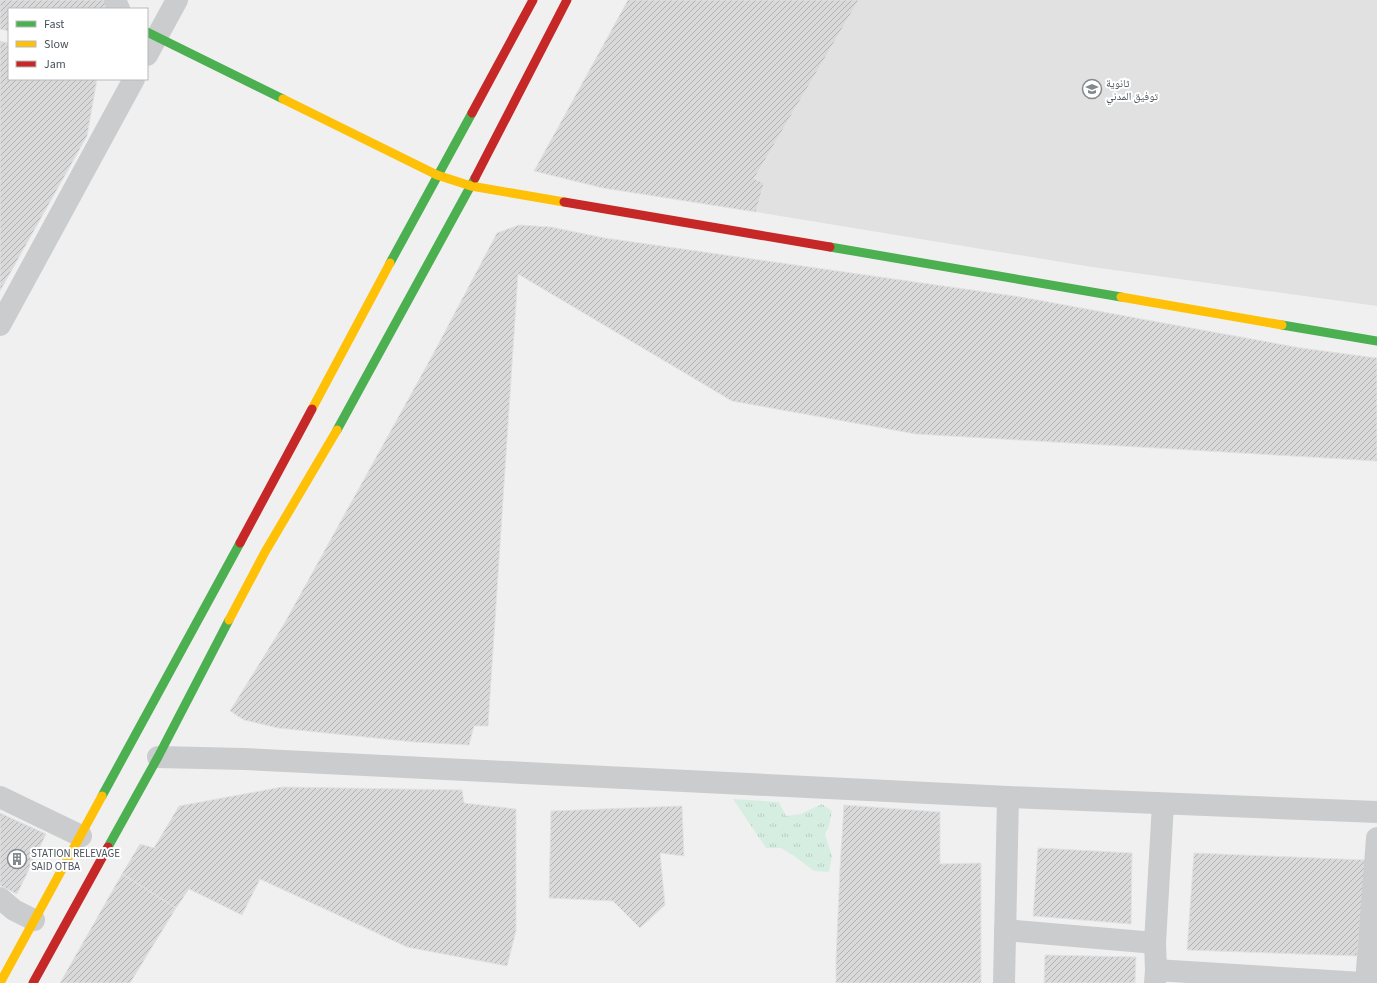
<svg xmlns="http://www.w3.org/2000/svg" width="1377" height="983" viewBox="0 0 1377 983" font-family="'Source Sans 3','Noto Naskh Arabic',sans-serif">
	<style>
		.education { fill: #e2e1e1 }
		.grass { fill: url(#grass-tufts) }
		.building { fill: url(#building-hatch); stroke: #e1e2e3 }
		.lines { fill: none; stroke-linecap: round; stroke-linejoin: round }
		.street { stroke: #caccce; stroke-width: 22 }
		.fast { stroke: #4caf50; stroke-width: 9 }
		.slow { stroke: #ffc107; stroke-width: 9 }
		.jam { stroke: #c62828; stroke-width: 9 }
		.labels { text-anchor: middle; stroke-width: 4; stroke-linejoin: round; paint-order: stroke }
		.poi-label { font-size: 11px; fill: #48515b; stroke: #fff; text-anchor: start }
	</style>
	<defs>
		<pattern id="grass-tufts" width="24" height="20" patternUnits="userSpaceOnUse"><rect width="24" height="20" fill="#d6eee1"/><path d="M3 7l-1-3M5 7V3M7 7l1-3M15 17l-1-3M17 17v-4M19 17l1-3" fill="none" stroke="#b9cec3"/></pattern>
		<pattern id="building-hatch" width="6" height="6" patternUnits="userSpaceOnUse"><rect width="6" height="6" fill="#d9d9da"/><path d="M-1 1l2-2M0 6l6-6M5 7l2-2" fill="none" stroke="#b2b2b4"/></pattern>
	</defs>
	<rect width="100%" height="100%" fill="#f0f0f0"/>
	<!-- education -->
	<polygon class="education" points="859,0 1377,0 1377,306 1092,267 756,212 764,184 754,179"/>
	<!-- grass -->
	<polygon class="grass" points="733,799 779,802 786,816 801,814 822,804 832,811 829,826 825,834 832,856 829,872 814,871 794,856 781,848 766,848"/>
	<!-- building -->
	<g class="building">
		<polygon points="0,0 109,0 108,9 9,9 9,31 0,29"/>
		<polygon points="628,0 859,0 754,179 764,183 756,212 603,188 534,171"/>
		<polygon points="0,41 9,43 9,79 97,79 87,136 0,291"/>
		<polygon points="519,225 551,227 605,238 1021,297 1301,348 1377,358 1377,461 916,434 732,401 518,274 488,726 474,726 469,745 414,742 278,728 244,720 230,711 284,624 431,358 497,233"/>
		<polygon points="282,787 462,790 464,803 516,809 516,931 507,966 407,947 260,879 242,915 189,889 176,908 122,874 140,844 154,848 179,806"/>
		<polygon points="844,805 940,812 940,864 981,863 981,983 836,983 836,960 840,868"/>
		<polygon points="682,806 684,856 660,853 665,905 640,928 613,901 549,898 551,811"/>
		<polygon points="0,813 46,834 17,894 1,886 0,885"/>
		<polygon points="1038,848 1132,853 1131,924 1033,916"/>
		<polygon points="1194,853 1366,860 1357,956 1187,950"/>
		<polygon points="122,874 176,908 130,983 60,983"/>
		<polygon points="1045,955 1136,957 1135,983 1044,983"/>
	</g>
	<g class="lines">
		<!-- street -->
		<g class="street">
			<polyline points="115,0 119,9"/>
			<polyline points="147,55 177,0"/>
			<polyline points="0,325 134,79"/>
			<polyline points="158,757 244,759 1008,797 1377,812"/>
			<polyline points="0,797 81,836"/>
			<polyline points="0,898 14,910 34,920"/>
			<polyline points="1005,930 1155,943"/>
			<polyline points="1156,970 1155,943 1163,804"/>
			<polyline points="1004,983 1008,797"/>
			<polyline points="1155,983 1156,970 1362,983"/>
			<polyline points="1366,983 1377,838"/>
		</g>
		<!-- fast -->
		<g class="fast">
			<polyline points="147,32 283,99"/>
			<polyline points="830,247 1121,297"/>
			<polyline points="390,263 472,113"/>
			<polyline points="1282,325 1377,341"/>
			<polyline points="337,430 475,178"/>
			<polyline points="102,796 240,543"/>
			<polyline points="108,847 158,757 229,620"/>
		</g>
		<!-- slow -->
		<g class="slow">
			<polyline points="283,99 437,175 471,186 564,202"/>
			<polyline points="1121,297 1282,325"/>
			<polyline points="312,409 390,263"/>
			<polyline points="229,620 265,552 337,430"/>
			<polyline points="0,983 102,796"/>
		</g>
		<!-- jam -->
		<g class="jam">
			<polyline points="472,113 533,0"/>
			<polyline points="475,178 567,0"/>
			<polyline points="564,202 830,247"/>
			<polyline points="240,543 312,409"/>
			<polyline points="33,983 108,847"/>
		</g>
	</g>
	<!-- icons -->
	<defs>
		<g id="school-ring" transform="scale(1)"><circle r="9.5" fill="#fff" stroke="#83898f" stroke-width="1.5"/><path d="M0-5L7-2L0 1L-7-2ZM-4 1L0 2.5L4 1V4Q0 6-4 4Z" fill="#83898f"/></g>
		<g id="building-ring" transform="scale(1)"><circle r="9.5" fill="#fff" stroke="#83898f" stroke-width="1.5"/><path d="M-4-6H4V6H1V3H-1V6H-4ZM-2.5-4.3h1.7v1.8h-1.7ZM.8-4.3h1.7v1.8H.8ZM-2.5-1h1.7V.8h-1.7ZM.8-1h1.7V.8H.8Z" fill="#83898f"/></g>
	</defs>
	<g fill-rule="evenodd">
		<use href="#school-ring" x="1092" y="89"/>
		<use href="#building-ring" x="17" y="859"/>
	</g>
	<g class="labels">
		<!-- poi labels -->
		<g class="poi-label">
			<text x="1106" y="87">ثانوية<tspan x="1106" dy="13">توفيق المدني</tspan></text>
			<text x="31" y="857">STATION RELEVAGE<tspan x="31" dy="13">SAID OTBA</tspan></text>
		</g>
	</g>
	<!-- legend -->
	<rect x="8" y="8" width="140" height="72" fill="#ffffff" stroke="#b6b9bd"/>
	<rect x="16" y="21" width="20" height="6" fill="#4caf50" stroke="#b6b9bd"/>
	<text x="44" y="28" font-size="12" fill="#48515b">Fast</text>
	<rect x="16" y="41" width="20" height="6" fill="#ffc107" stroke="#b6b9bd"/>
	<text x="44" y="48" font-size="12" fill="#48515b">Slow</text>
	<rect x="16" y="61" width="20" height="6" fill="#c62828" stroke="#b6b9bd"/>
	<text x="44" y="68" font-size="12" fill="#48515b">Jam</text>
</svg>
